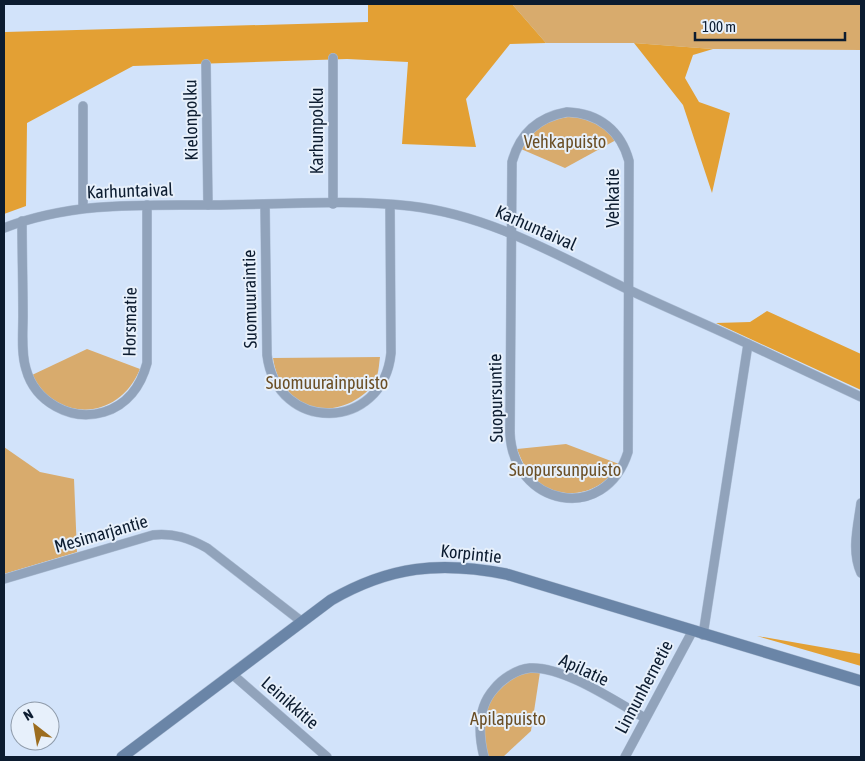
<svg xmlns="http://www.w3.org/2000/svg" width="865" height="761" viewBox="0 0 865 761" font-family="'Asap Condensed',sans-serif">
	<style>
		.green { fill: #d8ab6d }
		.forest { fill: #e3a034 }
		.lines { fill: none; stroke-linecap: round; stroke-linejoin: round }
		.street-casing { stroke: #aebfd6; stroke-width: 10 }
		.secondary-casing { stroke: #aebfd6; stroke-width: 12 }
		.street { stroke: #91a3bb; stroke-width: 9 }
		.secondary { stroke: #6a85a7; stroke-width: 11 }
		.labels { text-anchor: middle; stroke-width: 4; stroke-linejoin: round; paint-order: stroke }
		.street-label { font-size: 18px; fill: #0c1c30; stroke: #e7f0fb }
		.park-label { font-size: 18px; fill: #6a4e25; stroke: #e7f0fb }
	</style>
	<rect width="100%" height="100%" fill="#d2e3fa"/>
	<!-- green -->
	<g class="green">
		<polygon points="512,4 861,4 861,50 713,49 634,43 546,43"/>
		<path d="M568,117c20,0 35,8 48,23l-51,28 -44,-19c9,-19 27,-30 47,-32z"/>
		<path d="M87,349l53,20c-20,50 -82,56 -108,6z"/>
		<path d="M380,357c-1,6 -1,13 -3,19 -9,26 -49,40 -73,29 -19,-8 -28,-28 -31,-47z"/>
		<path d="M566,444l53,20c-15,29 -55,39 -81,18 -10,-8 -16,-20 -21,-33z"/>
		<polygon points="4,447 40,472 74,479 77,552 4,574"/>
		<path d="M530,671l10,1 -9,59 -28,26h-16c-8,-42 -2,-72 43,-86z"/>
	</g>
	<!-- forest -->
	<g class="forest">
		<polygon points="4,4 5,32 368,22 368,4 512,4 546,43 510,44 466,99 476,147 402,144 408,62 347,59 133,66 27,123 26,206 4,214"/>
		<polygon points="634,43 713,49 693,55 685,78 699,102 730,113 712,193 683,105"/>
		<polygon points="767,311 861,354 861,390 716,323 750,322"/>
		<polygon points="757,636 861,654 861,666"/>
	</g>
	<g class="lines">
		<!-- street casing -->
		<g class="street-casing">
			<g id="street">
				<polyline points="333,58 333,204"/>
				<polyline points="206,64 208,205"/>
				<polyline points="83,106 83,208"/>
				<path d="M567,112c32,1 54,19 62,49l-1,291c-23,73 -115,54 -118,-19l2,-271c8,-29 27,-45 55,-50z"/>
				<path d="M265,205l2,150c10,79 116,77 124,-2l-1,-148"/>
				<path d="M22,221c0,32 1,63 1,95 0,17 -2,37 3,53 9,33 45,53 78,43 23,-7 37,-26 43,-49v-158"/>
				<path d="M4,228c67,-26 136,-23 207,-23 66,0 134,-6 199,1 79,9 147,49 217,83 40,19 81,36 121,55l-45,291"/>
				<polyline points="748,344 861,397"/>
				<path d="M861,503c-3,23 -10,48 0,70"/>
				<path d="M4,579l149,-44c21,-2 36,3 54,13l94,73"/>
				<polyline points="232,674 327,757"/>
				<path d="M484,757c-6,-24 -7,-49 10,-68 8,-10 23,-20 36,-21 34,-2 86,34 115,50"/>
				<polyline points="625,757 692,632"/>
			</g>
		</g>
		<!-- secondary casing -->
		<g class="secondary-casing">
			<path id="secondary" d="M122,757l209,-157c59,-34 109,-39 175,-26l355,107"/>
		</g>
		<!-- street -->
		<use href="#street" class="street"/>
		<!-- secondary -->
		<use href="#secondary" class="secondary"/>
	</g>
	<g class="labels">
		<!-- street labels -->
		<g class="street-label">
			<text transform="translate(191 120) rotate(-91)" y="6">Kielonpolku</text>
			<text transform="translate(317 131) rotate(-90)" y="6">Karhunpolku</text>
			<text transform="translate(130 191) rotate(-2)" y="6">Karhuntaival</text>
			<text transform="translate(613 198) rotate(-90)" y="6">Vehkatie</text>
			<text transform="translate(536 228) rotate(24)" y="6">Karhuntaival</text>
			<text transform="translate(250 299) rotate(-91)" y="6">Suomuuraintie</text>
			<text transform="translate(130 322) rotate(-89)" y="6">Horsmatie</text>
			<text transform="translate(496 398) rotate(-91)" y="6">Suopursuntie</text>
			<text transform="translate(101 534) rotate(-16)" y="6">Mesimarjantie</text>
			<text transform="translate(471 554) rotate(6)" y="6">Korpintie</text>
			<text transform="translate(584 670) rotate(25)" y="6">Apilatie</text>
			<text transform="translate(644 687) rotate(-62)" y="6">Linnunhernetie</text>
			<text transform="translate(290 703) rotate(41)" y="6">Leinikkitie</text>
		</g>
		<!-- park labels -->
		<g class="park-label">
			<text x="565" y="148">Vehkapuisto</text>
			<text x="327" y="389">Suomuurainpuisto</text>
			<text x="565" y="476">Suopursunpuisto</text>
			<text x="508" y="725">Apilapuisto</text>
		</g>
	</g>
	<!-- border -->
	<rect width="865" height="761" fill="none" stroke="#0c1c30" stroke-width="10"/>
	<!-- north arrow -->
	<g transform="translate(35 726) rotate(329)"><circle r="24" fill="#e7f0fb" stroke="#8f9baa"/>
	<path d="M0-4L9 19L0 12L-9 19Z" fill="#9c6d1f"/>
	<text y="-8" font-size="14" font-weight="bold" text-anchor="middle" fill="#0c1c30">N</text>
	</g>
	<!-- scale -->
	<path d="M695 32v8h150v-8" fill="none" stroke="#0c1c30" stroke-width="2.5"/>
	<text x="702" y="32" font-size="15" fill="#0c1c30" stroke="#e7f0fb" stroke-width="4" paint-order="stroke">100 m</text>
</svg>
